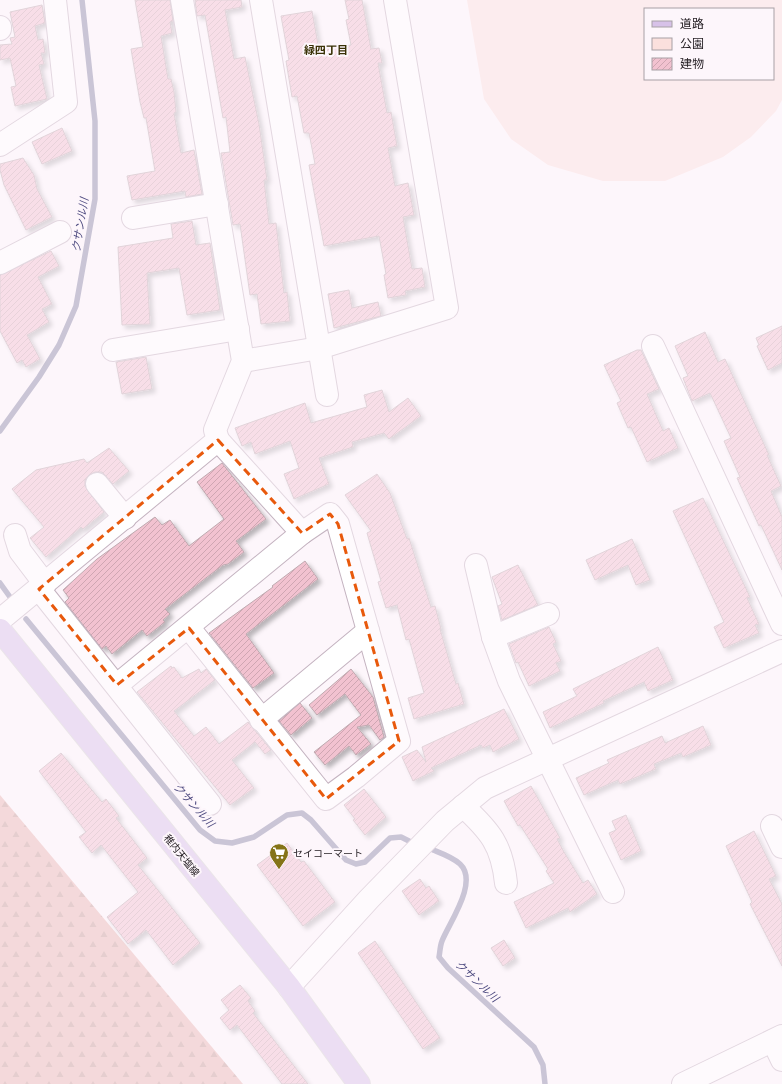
<svg xmlns="http://www.w3.org/2000/svg" width="782" height="1084" viewBox="0 0 782 1084" font-family="'DejaVu Sans','Noto Sans JP',sans-serif">
	<style>
		.green { fill: #fbe0dd; fill-rule: evenodd }
		.forest { fill: url(#forest-firs) }
		.lines { fill: none; stroke-linecap: round; stroke-linejoin: round }
		.stream { stroke: #8c8aa8; stroke-width: 5.5 }
		.building { fill: url(#building-hatch); stroke: #bfaab0; filter: url(#shadow) }
		.minor-casing { stroke: #c4b3c0; stroke-width: 24 }
		.major-casing { stroke: #d4d2d3; stroke-width: 24 }
		.minor { stroke: #fff; stroke-width: 22 }
		.major { stroke: #d7c1e8; stroke-width: 22 }
		.marked { fill: none; stroke: #e8590c; stroke-width: 3; stroke-dasharray: 8 5; stroke-linejoin: round }
		.labels { text-anchor: middle; stroke-width: 4; stroke-linejoin: round; paint-order: stroke }
		.poi-label { font-size: 10px; fill: #262025; stroke: #fdf6fb; text-anchor: start }
		.street-label { font-size: 10px; fill: #262025; stroke: #fdf6fb }
		.neighbourhood-label { font-size: 11px; font-weight: bold; fill: #393106; stroke: #fdf6fb }
		.water-label { font-size: 11px; font-style: italic; fill: #4c497f; stroke: #fdf6fb }
	</style>
	<defs>
		<pattern id="forest-firs" width="22" height="20" patternUnits="userSpaceOnUse"><rect width="22" height="20" fill="#e9b7b3"/><path d="M5 1l3.5 6h-7zM16 11l3.5 6h-7z" fill="#c89d9a"/></pattern>
		<pattern id="building-hatch" width="6" height="6" patternUnits="userSpaceOnUse"><rect width="6" height="6" fill="#f2c2d0"/><path d="M-1 1l2-2M0 6l6-6M5 7l2-2" fill="none" stroke="#cfa6b2"/></pattern>
		<filter id="shadow"><feDropShadow dx="3.5" dy="3.5" stdDeviation="2" flood-color="#0004"/></filter>
	</defs>
	<rect width="100%" height="100%" fill="#fdf6fb"/>
	<!-- green -->
	<path class="green" d="M467,0h315v100l-6,11 -25,26 -28,20 -58,24h-62l-55,-16 -37,-26 -27,-40zM645,9h128v70h-128z"/>
	<!-- forest -->
	<polygon class="forest" points="0,795 243,1084 0,1084"/>
	<g class="lines">
		<!-- stream -->
		<g class="stream">
			<polyline points="0,431 39,377 59,345 76,306 95,199 95,121 82,0"/>
			<polyline points="0,583 10,597"/>
			<polyline points="26,619 200,830 215,841 232,843 254,837 287,815 302,813 311,820 346,860 356,864 365,862 390,838 401,837 409,841"/>
			<path d="M433,850c10,4 19,7 27,14 19,18 -11,59 -18,77 -2,5 -2,11 -3,16l9,11 86,79 9,18 2,19"/>
		</g>
	</g>
	<!-- building -->
	<g class="building">
		<polygon points="135,0 170,0 173,21 170,22 172,33 161,36 168,79 171,79 174,92 176,112 174,113 181,153 194,150 202,194 186,197 185,191 132,200 127,176 155,171 146,118 144,118 140,102 131,49 143,47"/>
		<polygon points="195,0 241,0 242,7 225,10 234,59 245,57 259,124 267,180 264,180 269,224 276,223 284,293 287,292 290,321 261,324 257,294 250,295 240,224 233,225 221,153 230,152 226,117 223,118 205,15 197,16"/>
		<polygon points="345,0 362,0 371,49 379,48 382,63 378,63 387,113 391,112 397,146 388,148 395,186 408,183 414,215 403,217 412,269 422,268 425,287 405,291 406,295 388,298 384,275 386,274 379,236 324,246 309,165 315,164 309,133 304,133 297,96 292,97 286,61 289,60 281,16 312,11 319,50 351,45 346,20 349,19"/>
		<polygon points="42,5 45,23 35,26 38,40 43,39 45,53 41,53 44,64 39,65 47,99 15,106 11,87 16,86 10,58 0,60 0,45 12,44 10,38 15,37 10,12"/>
		<polygon points="62,128 72,151 42,164 32,142"/>
		<polygon points="23,158 34,175 37,189 52,217 26,230 4,185 0,170 0,164"/>
		<polygon points="192,221 196,245 210,243 220,310 187,315 179,268 147,273 150,324 122,325 118,247 173,238 171,224"/>
		<polygon points="51,251 59,266 38,277 52,304 42,309 49,322 27,335 40,359 26,367 22,360 17,363 0,331 0,275"/>
		<polygon points="349,290 352,308 378,302 381,316 334,328 328,294"/>
		<polygon points="782,326 782,363 768,370 757,346 759,345 756,338"/>
		<polygon points="705,332 718,362 725,359 769,455 767,455 781,486 771,491 782,517 782,570 761,525 759,526 737,478 740,477 724,441 731,438 710,393 692,401 683,378 688,376 675,346"/>
		<polygon points="637,350 641,350 659,389 647,394 663,431 669,428 678,448 647,462 631,427 628,428 617,403 621,401 604,365"/>
		<polygon points="146,357 152,389 122,394 116,362"/>
		<polygon points="382,390 389,412 408,398 421,416 389,439 384,433 352,442 353,447 319,458 329,484 294,499 284,474 299,468 290,441 255,454 251,442 242,446 235,428 305,403 311,423 367,407 364,395"/>
		<polygon points="109,448 129,471 113,484 102,472 95,472 89,475 85,480 85,486 104,512 83,529 81,527 46,557 30,538 44,527 12,489 36,470 84,459 87,463"/>
		<polygon points="222,463 266,519 236,541 244,552 228,564 223,565 165,609 170,614 163,620 165,622 147,636 142,630 112,654 106,646 102,649 65,602 69,598 63,590 97,559 155,517 162,525 170,520 189,546 224,519 197,482"/>
		<polygon points="377,474 390,493 407,539 409,538 431,607 435,606 441,629 440,629 456,684 458,683 464,704 414,719 408,698 424,693 409,639 406,640 397,605 386,608 378,582 381,581 367,533 371,531 345,495"/>
		<polygon points="703,498 750,597 747,598 759,624 755,625 759,633 724,648 714,627 724,622 673,511"/>
		<polygon points="632,539 650,580 636,585 628,565 595,580 586,560"/>
		<polygon points="305,561 318,579 246,634 274,673 253,688 209,633 273,587 272,586"/>
		<polygon points="518,565 538,605 502,620 498,606 502,604 492,577"/>
		<polygon points="549,627 556,642 553,644 561,661 556,663 560,671 529,686 518,662 516,663 509,644"/>
		<polygon points="658,647 673,680 648,691 644,682 603,701 604,703 550,728 543,712 577,696 573,689"/>
		<polygon points="171,666 172,668 174,667 182,678 199,669 201,673 206,669 215,680 174,711 194,736 206,727 219,744 248,722 271,750 265,754 255,742 232,760 254,788 230,805 137,692"/>
		<polygon points="351,669 373,697 384,737 380,740 369,725 357,727 371,744 356,755 349,746 325,765 314,752 361,715 345,694 317,715 309,705"/>
		<polygon points="300,703 312,718 291,735 279,721"/>
		<polygon points="504,709 519,739 493,752 490,745 483,748 481,745 431,768 434,771 413,781 402,757 417,750 426,762 422,747"/>
		<polygon points="703,726 711,745 683,757 681,753 654,764 656,769 620,784 618,780 584,795 576,778 609,763 607,760 662,736 665,743"/>
		<polygon points="61,753 102,802 106,799 119,816 116,818 147,858 138,865 200,943 173,965 146,930 128,944 107,917 138,892 101,845 92,853 79,837 86,832 39,771"/>
		<polygon points="531,786 560,838 557,839 564,852 583,883 588,880 597,894 570,912 568,908 526,928 514,902 554,883 546,871 548,869 520,825 518,826 504,801"/>
		<polygon points="364,789 386,817 365,835 353,820 355,819 344,805"/>
		<polygon points="626,815 641,851 621,860 609,833 616,830 612,821"/>
		<polygon points="754,831 776,876 769,879 782,904 782,966 750,904 752,902 726,846"/>
		<polygon points="287,843 301,862 304,861 335,902 303,926 257,865"/>
		<polygon points="420,879 426,888 429,886 439,901 419,915 402,891"/>
		<polygon points="504,940 515,958 503,966 491,948"/>
		<polygon points="375,941 440,1038 423,1049 358,953"/>
		<polygon points="240,985 251,998 248,1001 255,1011 253,1013 308,1084 282,1084 237,1025 230,1030 220,1018 229,1010 221,1000"/>
	</g>
	<g class="lines">
		<!-- minor casing -->
		<g class="minor-casing">
			<g id="minor">
				<polyline points="261,0 327,395"/>
				<polyline points="0,27 0,29"/>
				<polyline points="0,145 66,102 55,0"/>
				<polyline points="133,218 217,204"/>
				<polyline points="0,263 60,232"/>
				<polyline points="653,346 782,624"/>
				<polyline points="113,350 238,329"/>
				<polyline points="243,361 319,348 447,308 395,0"/>
				<polyline points="97,484 125,518"/>
				<polyline points="15,535 20,551 45,584"/>
				<polyline points="476,565 493,637 509,681 613,892"/>
				<polyline points="39,589 210,804"/>
				<polyline points="0,620 218,440 215,430 243,361 182,0"/>
				<polyline points="189,628 326,799 356,777 399,741 338,524 330,514 302,533 218,440"/>
				<polyline points="493,637 548,614"/>
				<polyline points="117,685 302,533"/>
				<polyline points="261,720 368,631"/>
				<path d="M463,806c27,25 39,39 43,77"/>
				<polyline points="772,826 782,847"/>
				<polyline points="289,987 369,899 445,821 485,788 782,651"/>
				<polyline points="773,1041 782,1060"/>
				<polyline points="683,1084 782,1036"/>
			</g>
		</g>
		<!-- major casing -->
		<g class="major-casing">
			<polyline id="major" points="0,630 289,987 359,1084"/>
		</g>
		<!-- minor -->
		<use href="#minor" class="minor"/>
		<!-- major -->
		<use href="#major" class="major"/>
	</g>
	<!-- marked area -->
	<path d="M0 0H782V1084H0ZM218,440l84,93 28,-19 8,10 61,217 -73,58 -137,-171 -72,57 -78,-96z" fill="#fdf6fb" fill-opacity=".55" fill-rule="evenodd"/>
	<path class="marked" d="M218,440l84,93 28,-19 8,10 61,217 -73,58 -137,-171 -72,57 -78,-96z"/>
	<!-- icons -->
	<defs>
		<g id="supermarket-pin" transform="scale(1)"><path d="M0 17L-7.5 6A9.5 9.5 0 1 1 7.5 6Z" fill="#857417" stroke="#fdf6fb"/><path d="M-6-5.5h2.5l.6 2H6L4.5 2H-2.5L-4.4-4H-6ZM-1.5 3.2a1.3 1.3 0 1 0 .1 0ZM3 3.2a1.3 1.3 0 1 0 .1 0Z" fill="#fff"/></g>
	</defs>
	<g fill-rule="evenodd">
		<use href="#supermarket-pin" x="279" y="853"/>
	</g>
	<g class="labels">
		<!-- poi labels -->
		<g class="poi-label">
			<text x="293" y="857">セイコーマート</text>
		</g>
		<!-- street labels -->
		<g class="street-label">
			<text transform="translate(182 855) rotate(51)" y="4">稚内天塩線</text>
		</g>
		<!-- neighbourhood labels -->
		<g class="neighbourhood-label">
			<text x="326" y="54">緑四丁目</text>
		</g>
		<!-- water labels -->
		<g class="water-label">
			<text transform="translate(80 225) rotate(-81)" y="4">クサンル川</text>
			<text transform="translate(194 805) rotate(48)" y="4">クサンル川</text>
			<text transform="translate(477 981) rotate(43)" y="4">クサンル川</text>
		</g>
	</g>
	<!-- legend -->
	<rect x="644" y="8" width="130" height="72" fill="#fdf6fb" stroke="#a7a0a5"/>
	<rect x="652" y="21" width="20" height="6" fill="#d7c1e8" stroke="#a7a0a5"/>
	<text x="680" y="28" font-size="12" fill="#262025">道路</text>
	<rect x="652" y="38" width="20" height="12" fill="#fbe0dd" stroke="#a7a0a5"/>
	<text x="680" y="48" font-size="12" fill="#262025">公園</text>
	<rect x="652" y="58" width="20" height="12" fill="url(#building-hatch)" stroke="#a7a0a5"/>
	<text x="680" y="68" font-size="12" fill="#262025">建物</text>
</svg>
